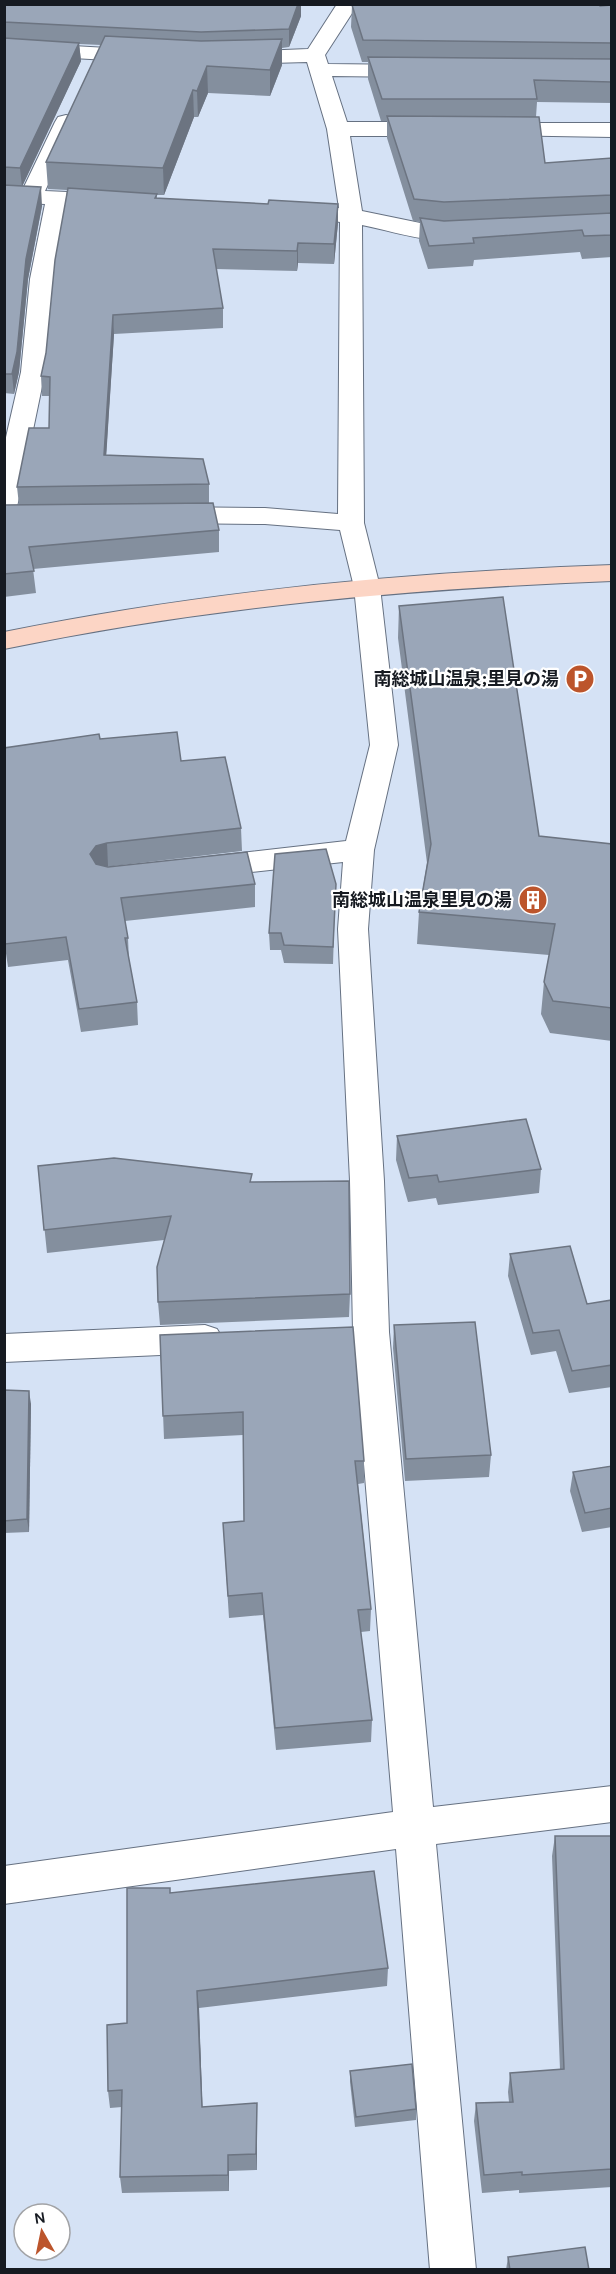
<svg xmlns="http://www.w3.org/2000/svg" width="616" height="2274" viewBox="0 0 616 2274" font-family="Karla,'Noto Sans JP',sans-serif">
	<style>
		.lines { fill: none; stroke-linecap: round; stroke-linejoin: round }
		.street-casing { stroke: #667182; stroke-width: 2 }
		.secondary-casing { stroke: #667182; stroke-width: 2 }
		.street { fill: #fff; fill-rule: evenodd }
		.secondary { fill: #fcd5c5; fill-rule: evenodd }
		.wall { fill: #848f9e }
		.shaded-wall { fill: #6c7481 }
		.building { fill: #9aa6b8; stroke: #6c7481; stroke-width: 1.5 }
		.labels { text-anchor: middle; stroke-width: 4.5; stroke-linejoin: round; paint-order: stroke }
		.poi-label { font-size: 18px; font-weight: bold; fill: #161a21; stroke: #fff; text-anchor: end }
	</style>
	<rect width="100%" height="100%" fill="#d5e2f5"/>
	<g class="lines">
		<!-- street casing -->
		<g class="street-casing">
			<g id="street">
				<path d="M337,4h21l-33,51 3,9 84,1 7,2 4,4 -4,4 -7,2 -80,-1 15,46h86l8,2 3,5 -3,5 -8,2h-83l12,75 68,14 43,3 3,5 -3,5c-36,9 -76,-6 -111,-13l2,298 16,64 18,158 -24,105 -6,79 16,252 5,151 44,475 179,-21v36l-176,22 40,426h-46l-34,-421 -392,55v-38l389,-54 -40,-480 -3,-151 -12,-252 5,-67 -137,15 -11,-3 -4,-7 4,-7 11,-3 140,-16 24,-96 -16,-158 -14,-57 -75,-6 -95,-1 -9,-2 -4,-6 4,-6 9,-2 95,1 73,6 2,-292 -18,-3 -3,-5 3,-5 17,-1 -12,-79 -20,-67 -71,2 -7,-2 -3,-4 3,-4 7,-2 72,-3z"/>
				<polygon points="4,42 142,50 149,52 152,56 149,60 142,62 4,54"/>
				<polygon points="66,115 74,117 77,122 45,191 111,194 119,196 122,201 119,206 111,208 67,205 54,279 45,372 17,507 13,513 4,515 4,446 21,372 30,279 45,204 4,202 4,188 23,189 55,122 58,117"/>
				<polygon points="496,123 612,123 612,137 488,135 485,130 488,125"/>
				<polygon points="205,1325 217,1329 223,1339 217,1349 205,1353 4,1362 4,1334"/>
			</g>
		</g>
		<!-- secondary casing -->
		<g class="secondary-casing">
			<path id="secondary" d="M612,565v16c-206,8 -406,26 -608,68v-17c201,-41 403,-60 608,-67z"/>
		</g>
		<!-- street -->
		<use href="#street" class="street"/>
		<!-- secondary -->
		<use href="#secondary" class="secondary"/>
	</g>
	<!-- wall -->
	<g class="wall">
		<polygon points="4,4 301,4 301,16 289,47 282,48 282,65 270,96 208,93 198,117 194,117 164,195 157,195 157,198 268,204 338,204 338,223 334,264 298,263 297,271 216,269 223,308 223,328 114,334 106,455 209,484 209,503 219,530 219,552 33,569 36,593 4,597 4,505 19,505 17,487 49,428 49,396 42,396 41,376 46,353 67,190 48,189 46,162 101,45 79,44 81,61 22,186 42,206 28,279 19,372 14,394 4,393"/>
		<polygon points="352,5 612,5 612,103 537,102 536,117 545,163 612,158 612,257 582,259 580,252 474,260 473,266 428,269 419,241 420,222 413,221 387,138 387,121 381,121 368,79 368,62 362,62 351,27"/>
		<polygon points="399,606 539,836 612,844 612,1041 550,1033 541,1014 544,982 549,955 417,944 419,912 427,863 398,638"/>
		<polygon points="100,739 181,761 241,828 242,851 105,867 255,884 255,907 125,921 128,938 129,961 137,1002 138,1025 81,1032 68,960 8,967 4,940"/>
		<polygon points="335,901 333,964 284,963 281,950 270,950 269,933"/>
		<polygon points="397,1136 541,1169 539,1193 438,1205 436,1198 408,1202 396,1160"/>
		<polygon points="38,1166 252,1182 350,1294 349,1317 160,1325 158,1302 164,1240 47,1253"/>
		<polygon points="510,1254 587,1304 612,1300 612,1387 569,1393 556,1351 531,1355 508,1276"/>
		<polygon points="394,1325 491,1455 489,1477 405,1481 393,1348"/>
		<polygon points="160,1335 364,1461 364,1483 358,1484 371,1609 370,1631 361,1632 372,1720 371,1742 276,1750 263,1615 229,1618 223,1523 244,1521 243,1435 164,1439"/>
		<polygon points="4,1390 31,1404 29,1532 4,1533"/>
		<polygon points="612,1466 612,1527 582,1532 570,1491 573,1472"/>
		<polygon points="555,1836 612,1836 612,2187 519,2193 519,2190 482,2193 474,2121 476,2103 509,2102 508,2092 510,2073 560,2070 552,1856"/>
		<polygon points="170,1893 388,1968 387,1986 199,2008 202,2107 257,2103 257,2170 229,2171 229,2191 122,2193 120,2177 122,2107 110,2108 108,2091 127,2023"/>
		<polygon points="350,2071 416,2109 416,2120 355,2127 350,2082"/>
		<polygon points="508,2257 589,2270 506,2270"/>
	</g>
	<!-- shaded-wall -->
	<g class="shaded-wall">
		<polygon points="298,4 301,4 301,16 289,47 289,29"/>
		<polygon points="282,39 282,65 270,96 270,70"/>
		<polygon points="79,43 81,61 22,187 20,168"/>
		<polygon points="207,66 208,93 198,117 197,91"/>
		<polygon points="193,90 194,117 164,195 163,168"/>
		<polygon points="41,187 42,206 28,279 19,372 14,394 12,374 26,259"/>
		<polygon points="338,204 338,223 334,264 334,244"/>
		<polygon points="298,243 298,263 297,271 297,251"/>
		<polygon points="113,315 114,334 105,475 104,455"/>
		<polygon points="107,843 108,866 97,869 90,854 96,846"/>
		<polygon points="29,1391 31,1404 29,1532 27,1519"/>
		<polygon points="197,1991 199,2008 203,2124 202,2107"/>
		<polygon points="257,2103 257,2170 256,2154"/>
		<polygon points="228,2155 229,2171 229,2191 228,2175"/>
	</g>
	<!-- building -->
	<g class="building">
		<polygon points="4,4 298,4 289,29 201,32 4,22"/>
		<polygon points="365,4 599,4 600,6 612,5 612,43 363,40 352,5"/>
		<polygon points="105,36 201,41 282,39 270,70 207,66 197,91 193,90 163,168 46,162"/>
		<polygon points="4,38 79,43 20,168 4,167"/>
		<polygon points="368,57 612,59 612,82 534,80 537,99 382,99"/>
		<polygon points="387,116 539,117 545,163 612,158 612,195 444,202 414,199"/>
		<polygon points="4,185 41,187 26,259 17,352 12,374 4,374"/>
		<polygon points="68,188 157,194 155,198 268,204 269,200 338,204 334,244 298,243 297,251 213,249 223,308 113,315 104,455 203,459 209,484 17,487 29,428 49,428 50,377 41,376 46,353 55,260"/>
		<polygon points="612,213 612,235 584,236 582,230 473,238 474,243 429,246 420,218 444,221"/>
		<polygon points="213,503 219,530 29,547 34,571 4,574 4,505"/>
		<polygon points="503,597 539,836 612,844 612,1008 553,1001 544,982 555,924 419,912 431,844 399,606"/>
		<polygon points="177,732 181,761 225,757 241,828 107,843 96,846 90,854 96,864 108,867 247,852 255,884 121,898 128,938 125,938 137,1002 79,1009 66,937 5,944 4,748 99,734 100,739"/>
		<polygon points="326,849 336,884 333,947 284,945 281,933 269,933 275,854"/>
		<polygon points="526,1119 541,1169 439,1182 437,1175 409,1178 397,1136"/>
		<polygon points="114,1158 252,1174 250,1182 349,1181 350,1294 158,1302 157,1267 171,1216 44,1230 38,1166"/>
		<polygon points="570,1246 587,1304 612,1300 612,1365 572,1371 559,1330 533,1333 510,1254"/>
		<polygon points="475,1322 491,1455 406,1459 394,1325"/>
		<polygon points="353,1327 364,1461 355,1461 371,1609 358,1610 372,1720 275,1728 262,1593 228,1596 223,1523 244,1521 243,1412 163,1416 160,1335"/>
		<polygon points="4,1390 29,1391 27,1519 4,1521"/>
		<polygon points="612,1466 612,1508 585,1513 573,1472"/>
		<polygon points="555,1836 612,1836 612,2169 522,2175 522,2172 484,2175 476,2103 513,2102 510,2073 564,2069"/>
		<polygon points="374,1871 388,1968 197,1991 202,2107 257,2103 256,2154 228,2155 228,2175 120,2177 122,2090 108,2091 107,2025 127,2023 127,1888 170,1888 170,1893"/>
		<polygon points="412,2064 416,2109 356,2117 350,2071"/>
		<polygon points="585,2247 589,2270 510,2270 508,2257"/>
	</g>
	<!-- icons -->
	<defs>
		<g id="parking-disc" transform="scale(1.5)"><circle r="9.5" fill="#bc552c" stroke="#fff"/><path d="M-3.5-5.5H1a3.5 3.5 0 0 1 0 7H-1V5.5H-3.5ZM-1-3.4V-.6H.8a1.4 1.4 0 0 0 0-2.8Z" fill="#fff"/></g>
		<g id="building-disc" transform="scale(1.5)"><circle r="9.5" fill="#bc552c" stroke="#fff"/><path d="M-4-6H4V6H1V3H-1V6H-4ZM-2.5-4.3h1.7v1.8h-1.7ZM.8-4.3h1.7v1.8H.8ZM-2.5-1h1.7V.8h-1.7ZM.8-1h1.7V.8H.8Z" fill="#fff"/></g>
	</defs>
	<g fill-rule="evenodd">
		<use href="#parking-disc" x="580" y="679"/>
		<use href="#building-disc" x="533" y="900"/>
	</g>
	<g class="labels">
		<!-- poi labels -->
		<g class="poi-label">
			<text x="559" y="685">南総城山温泉;里見の湯</text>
			<text x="512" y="906">南総城山温泉里見の湯</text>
		</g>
	</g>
	<!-- border -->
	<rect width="616" height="2274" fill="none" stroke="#161a21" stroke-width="12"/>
	<!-- north arrow -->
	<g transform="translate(42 2232) rotate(351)"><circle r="28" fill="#ffffff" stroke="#a2a3a6" stroke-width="1.5"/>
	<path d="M0-4.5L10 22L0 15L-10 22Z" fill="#bc552c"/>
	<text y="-9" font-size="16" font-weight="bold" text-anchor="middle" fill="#161a21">N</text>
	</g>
</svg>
